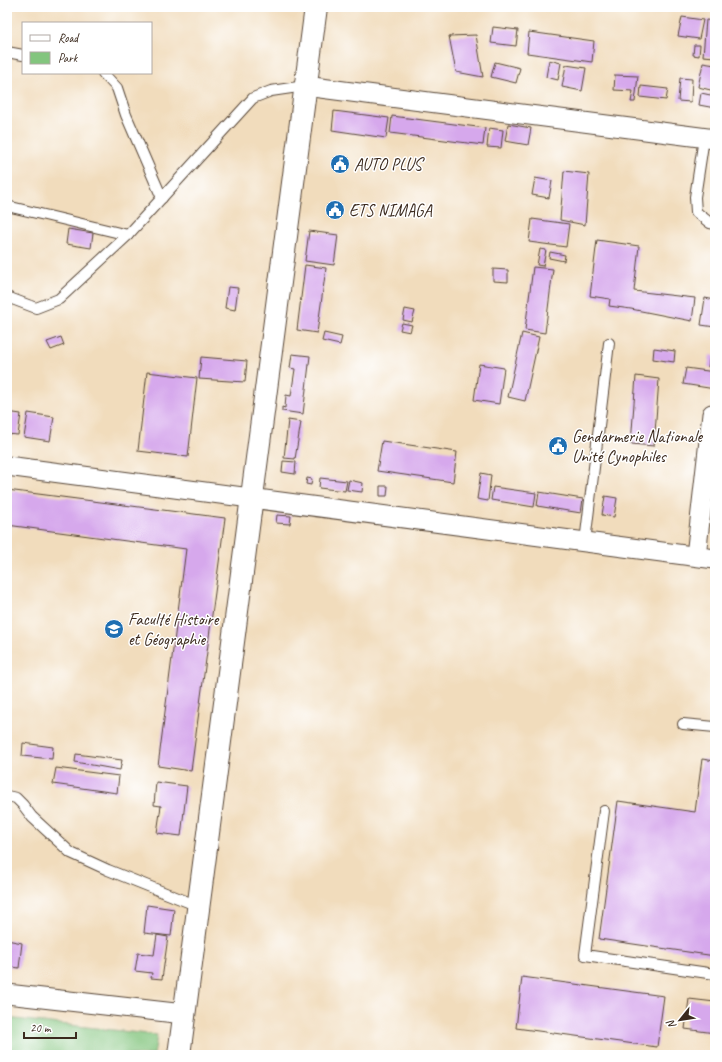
<svg xmlns="http://www.w3.org/2000/svg" width="722" height="1062" viewBox="0 0 722 1062" font-family="Caveat,sans-serif">
	<style>
		.green { fill: #83c57e; stroke: #5f784e }
		.building { fill: #d6a8ec }
		.lines { fill: none; stroke-linecap: round; stroke-linejoin: round }
		.lane-casing { stroke: #564536; stroke-width: 12 }
		.street-casing { stroke: #564536; stroke-width: 21 }
		.secondary-casing { stroke: #564536; stroke-width: 24 }
		.lane { stroke: #fff; stroke-width: 10 }
		.street { stroke: #fff; stroke-width: 19 }
		.secondary { stroke: #fff; stroke-width: 22 }
		.labels { text-anchor: middle; stroke-width: 3; stroke-linejoin: round; paint-order: stroke }
		.poi-label { font-size: 17px; fill: #3b2a1e; stroke: #fff; text-anchor: start }
	</style>
	<rect width="100%" height="100%" fill="#fff"/>
	<filter id="ink" filterUnits="userSpaceOnUse"><feTurbulence type="fractalNoise" baseFrequency=".025" numOctaves="2"/><feDisplacementMap in="SourceGraphic" scale="8" xChannelSelector="R" yChannelSelector="G"/><feConvolveMatrix kernelMatrix="1 2 1 2 8 2 1 2 1" color-interpolation-filters="sRGB"/></filter>
	<filter id="wash" filterUnits="userSpaceOnUse"><feTurbulence type="fractalNoise" baseFrequency=".012" numOctaves="4" result="noise"/><feDisplacementMap in="SourceGraphic" scale="16" xChannelSelector="R" yChannelSelector="G"/><feGaussianBlur stdDeviation="0.9" result="paint"/><feColorMatrix in="noise" values="0 0 0 0 0 0 0 0 0 0 0 0 0 0 0 0 0 1.4 0 .05"/><feComposite in="paint" operator="in"/></filter>
	<g filter="url(#wash)">
		<rect width="100%" height="100%" fill="#f1dcbc"/>
		<!-- green -->
		<polygon class="green" points="7,1018 157,1035 154,1055 7,1055"/>
		<g id="blocks">
			<!-- building -->
			<g class="building">
				<polygon points="682,17 703,20 699,39 678,36"/>
				<polygon points="706,20 715,21 715,57 703,56"/>
				<polygon points="493,27 518,30 516,46 491,43"/>
				<polygon points="529,32 594,41 592,62 527,53"/>
				<polygon points="476,35 483,77 456,72 449,36"/>
				<polygon points="694,45 700,45 699,56 693,55"/>
				<polygon points="549,60 561,63 558,80 546,77"/>
				<polygon points="495,62 520,68 516,83 491,77"/>
				<polygon points="703,63 715,65 715,91 698,87"/>
				<polygon points="566,65 586,68 582,91 562,87"/>
				<polygon points="615,75 638,76 635,102 631,102 633,91 614,90"/>
				<polygon points="680,78 692,79 691,102 678,101"/>
				<polygon points="641,86 668,89 666,100 640,97"/>
				<polygon points="701,93 715,96 715,108 699,105"/>
				<polygon points="334,111 389,118 386,138 332,130"/>
				<polygon points="392,116 485,128 483,145 390,133"/>
				<polygon points="508,124 531,128 528,145 505,141"/>
				<polygon points="489,128 503,130 501,148 487,147"/>
				<polygon points="564,171 589,174 585,225 560,220"/>
				<polygon points="535,178 552,181 549,198 532,195"/>
				<polygon points="532,219 569,224 566,247 529,242"/>
				<polygon points="68,229 93,233 91,248 66,244"/>
				<polygon points="309,231 338,235 334,265 305,261"/>
				<polygon points="597,240 639,246 634,291 695,298 692,321 631,309 609,306 610,299 590,296"/>
				<polygon points="540,249 546,250 543,266 537,265"/>
				<polygon points="550,252 565,255 564,261 549,258"/>
				<polygon points="305,265 326,268 317,333 297,330"/>
				<polygon points="533,267 553,269 545,333 525,330"/>
				<polygon points="493,269 508,270 508,282 493,281"/>
				<polygon points="228,287 238,288 235,310 225,308"/>
				<polygon points="705,298 715,300 715,327 701,325"/>
				<polygon points="405,309 415,311 412,322 403,320"/>
				<polygon points="402,323 412,325 410,332 400,330"/>
				<polygon points="324,333 342,337 340,345 322,341"/>
				<polygon points="522,333 539,337 525,401 508,397"/>
				<polygon points="61,337 64,345 51,350 47,342"/>
				<polygon points="654,348 675,351 674,362 653,359"/>
				<polygon points="292,354 310,356 303,414 282,411 282,407 285,408 286,395 291,396 295,369 290,368"/>
				<polygon points="710,355 715,356 715,368 708,367"/>
				<polygon points="201,357 247,361 245,382 199,379"/>
				<polygon points="479,364 504,368 499,404 474,400"/>
				<polygon points="686,368 715,372 715,389 683,384"/>
				<polygon points="147,372 197,378 188,457 138,451"/>
				<polygon points="636,376 659,379 654,446 631,444"/>
				<polygon points="7,412 21,414 18,435 7,434"/>
				<polygon points="28,413 54,417 50,441 24,437"/>
				<polygon points="288,420 301,422 295,459 284,458"/>
				<polygon points="382,441 457,452 453,482 377,471"/>
				<polygon points="283,461 296,462 295,474 282,472"/>
				<polygon points="481,473 491,475 488,501 477,499"/>
				<polygon points="307,478 312,479 311,485 306,484"/>
				<polygon points="320,478 347,481 345,491 319,488"/>
				<polygon points="349,480 363,483 362,492 347,490"/>
				<polygon points="380,486 388,486 387,496 380,496"/>
				<polygon points="493,487 536,493 534,507 491,500"/>
				<polygon points="7,490 225,518 191,771 158,766 186,549 7,525"/>
				<polygon points="539,492 583,499 581,513 537,506"/>
				<polygon points="605,496 617,498 614,517 602,515"/>
				<polygon points="277,515 291,516 290,524 276,523"/>
				<polygon points="23,743 53,747 52,759 22,756"/>
				<polygon points="76,754 122,760 120,770 75,762"/>
				<polygon points="702,759 715,761 715,956 599,939 618,801 695,812"/>
				<polygon points="56,768 119,776 117,793 53,784"/>
				<polygon points="156,782 187,786 181,836 157,833 161,806 154,805"/>
				<polygon points="147,905 174,909 171,936 144,933"/>
				<polygon points="157,935 168,937 162,979 151,978 152,973 135,971 138,953 154,955"/>
				<polygon points="7,940 22,943 19,968 7,966"/>
				<polygon points="522,977 664,996 657,1047 516,1028"/>
				<polygon points="689,999 715,1002 715,1033 685,1029"/>
			</g>
		</g>
	</g>
	<g filter="url(#ink)">
		<use href="#blocks" fill-opacity="0" stroke="#564536" stroke-width="1"/>
		<g class="lines">
			<!-- lane casing -->
			<g class="lane-casing">
				<g id="lane">
					<polyline points="7,52 23,55"/>
					<polyline points="103,73 117,88 126,115 162,198"/>
					<polyline points="704,138 695,197 696,212 710,223 715,224"/>
					<polyline points="7,206 128,235"/>
					<polyline points="7,297 36,308 59,299 128,235 253,98 271,91 305,86"/>
					<polyline points="585,542 609,343"/>
					<polyline points="683,724 715,727"/>
					<polyline points="7,796 16,798 23,805 32,817 71,853 108,870 198,906"/>
					<polyline points="604,811 585,955 715,974"/>
				</g>
			</g>
			<!-- street casing -->
			<g class="street-casing">
				<g id="street">
					<polyline points="305,86 715,139"/>
					<polyline points="7,466 715,559"/>
					<polyline points="696,556 712,414"/>
					<polyline points="7,994 184,1014"/>
				</g>
			</g>
			<!-- secondary casing -->
			<g class="secondary-casing">
				<polyline id="secondary" points="179,1055 316,7"/>
			</g>
			<!-- lane -->
			<use href="#lane" class="lane"/>
			<!-- street -->
			<use href="#street" class="street"/>
			<!-- secondary -->
			<use href="#secondary" class="secondary"/>
		</g>
	</g>
	<!-- icons -->
	<defs>
		<g id="civic-disc" transform="scale(1)"><circle r="9.5" fill="#1f6fb2" stroke="#fff"/><path d="M-.6-6.5H3V-4.5H.6V-3L4-1V1h2V6H-6V1h2V-1L-.6-3ZM-1.2 2.5V6h2.4V2.5Z" fill="#fff"/></g>
		<g id="university-disc" transform="scale(1)"><circle r="9.5" fill="#1f6fb2" stroke="#fff"/><path d="M0-5L7-2L0 1L-7-2ZM-4 1L0 2.5L4 1V4Q0 6-4 4Z" fill="#fff"/></g>
	</defs>
	<g fill-rule="evenodd">
		<use href="#civic-disc" x="340" y="164"/>
		<use href="#civic-disc" x="335" y="210"/>
		<use href="#civic-disc" x="558" y="446"/>
		<use href="#university-disc" x="114" y="629"/>
	</g>
	<g class="labels">
		<!-- poi labels -->
		<g class="poi-label">
			<text x="354" y="170">AUTO PLUS</text>
			<text x="349" y="216">ETS NIMAGA</text>
			<text x="572" y="442">Gendarmerie Nationale<tspan x="572" dy="20">Unité Cynophiles</tspan></text>
			<text x="128" y="625">Faculté Histoire<tspan x="128" dy="20">et Géographie</tspan></text>
		</g>
	</g>
	<!-- margin -->
	<rect width="722" height="1062" fill="none" stroke="#fff" stroke-width="24"/>
	<!-- legend -->
	<rect x="22" y="22" width="130" height="52" fill="#ffffff" stroke="#b1aaa5"/>
	<rect x="30" y="35" width="20" height="6" fill="#ffffff" stroke="#b1aaa5"/>
	<text x="58" y="42" font-size="12" fill="#3b2a1e">Road</text>
	<rect x="30" y="52" width="20" height="12" fill="#83c57e" stroke="#b1aaa5"/>
	<text x="58" y="62" font-size="12" fill="#3b2a1e">Park</text>
	<!-- north arrow -->
	<g transform="translate(680 1020) rotate(240)" stroke="#ffffff" stroke-width="3" paint-order="stroke">
	<path d="M0-3L7 15L0 10L-7 15Z" fill="#3b2a1e"/>
	<text y="-6" font-size="11" font-weight="bold" text-anchor="middle" fill="#3b2a1e">N</text>
	</g>
	<!-- scale -->
	<path d="M24 1032v6h52v-6" fill="none" stroke="#3b2a1e" stroke-width="2"/>
	<text x="30" y="1032" font-size="12" fill="#3b2a1e" stroke="#ffffff" stroke-width="3" paint-order="stroke">20 m</text>
</svg>
